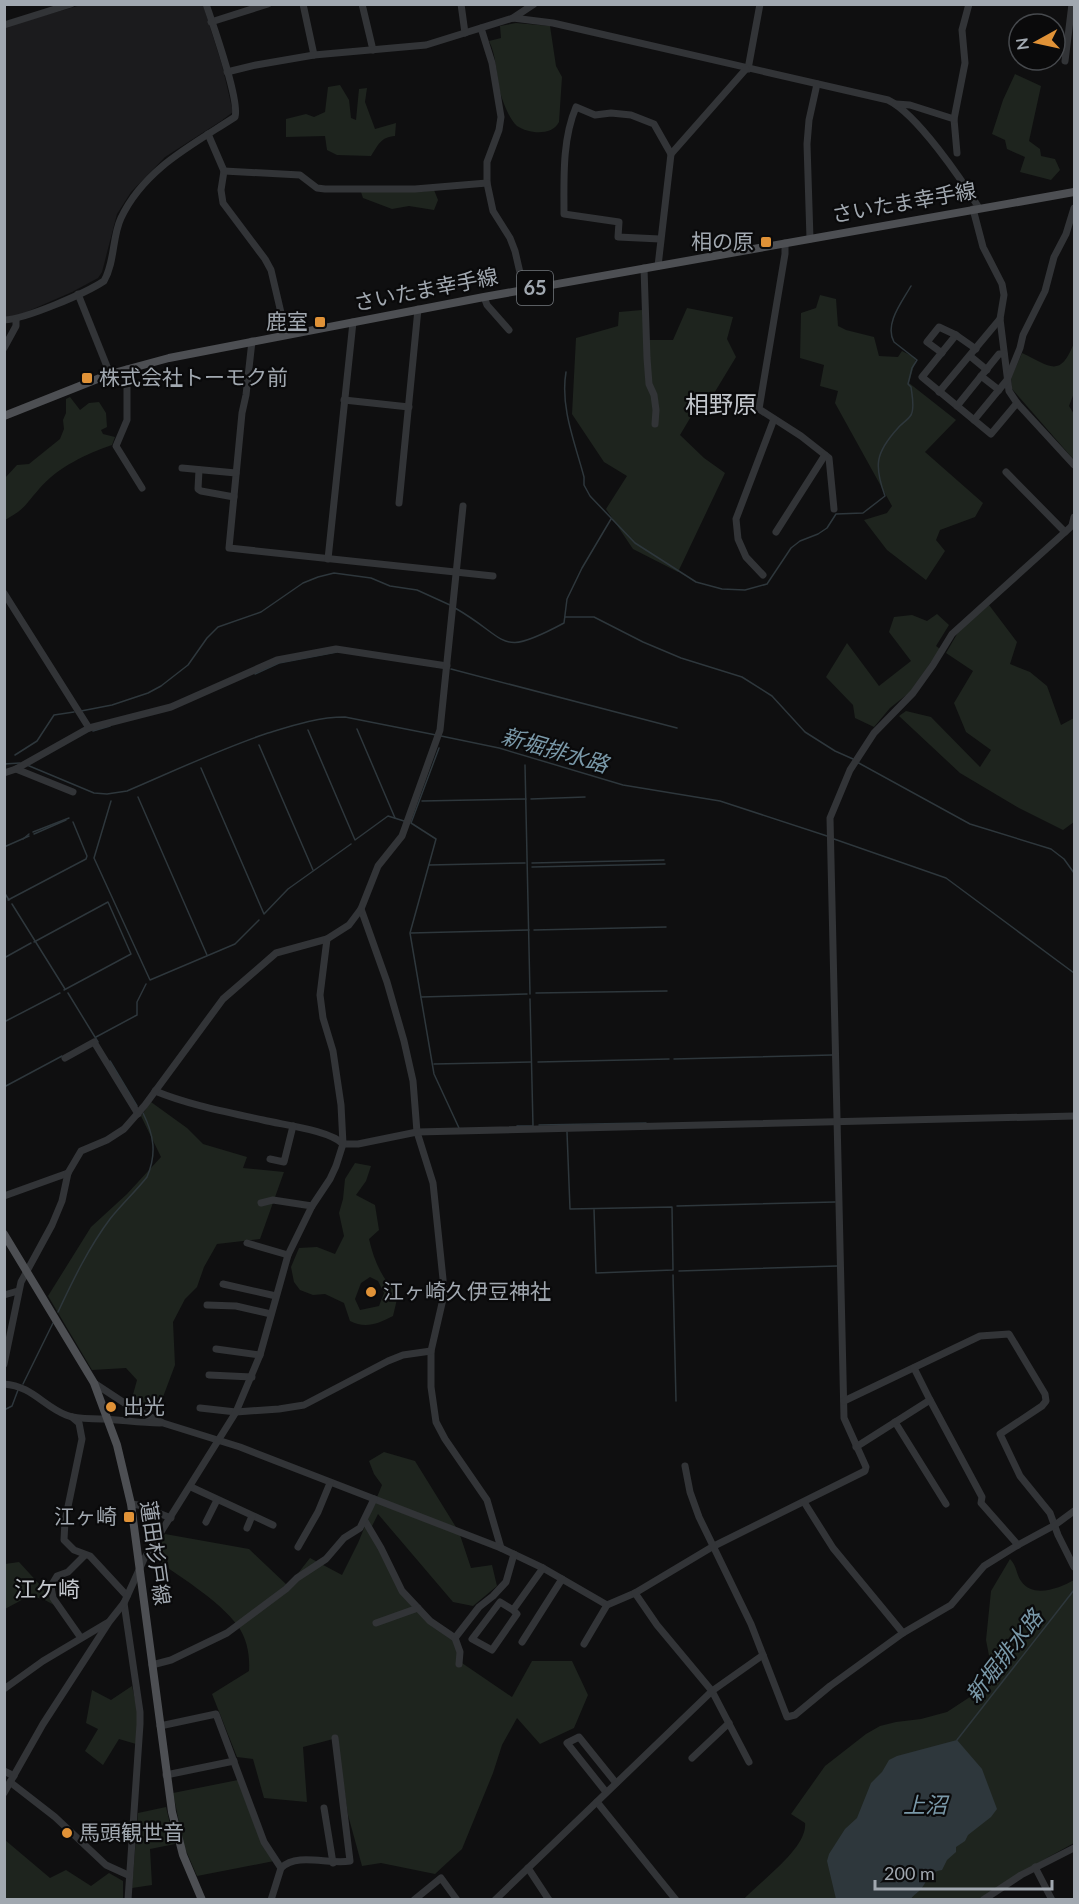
<svg xmlns="http://www.w3.org/2000/svg" width="1079" height="1904" viewBox="0 0 1079 1904" font-family="Lato,'Noto Sans JP',sans-serif">
	<style>
		.built { fill: #1b1b1d }
		.green { fill: #1e241e; fill-rule: evenodd }
		.water { fill: #2e373c }
		.lines { fill: none; stroke-linecap: round; stroke-linejoin: round }
		.stream { stroke: #2e373c; stroke-width: 1.5 }
		.minor { stroke: #323437; stroke-width: 7 }
		.major { stroke: #4d4f53; stroke-width: 8 }
		.poi-dot { fill: #e09237; stroke: #0a0a0b; stroke-width: 2 }
		.labels { text-anchor: middle; stroke-width: 4.5; stroke-linejoin: round; paint-order: stroke }
		.shield { fill: #0a0a0b; stroke: #74797e; stroke-width: 1.5 }
		.shield-label { font-size: 20px; font-weight: bold; fill: #a1a8b0 }
		.street-label { font-size: 21px; fill: #a1a8b0; stroke: #0a0a0b }
		.poi-label { font-size: 21px; fill: #a1a8b0; stroke: #0a0a0b; text-anchor: start }
		.water-label { font-size: 22px; font-style: italic; fill: #7a99a9; stroke: #0a0a0b }
		.neighbourhood-label { font-size: 22px; fill: #c2c6cc; stroke: #0a0a0b }
		.quarter-label { font-size: 24px; fill: #c2c6cc; stroke: #0a0a0b }
	</style>
	<rect width="100%" height="100%" fill="#0f0f10"/>
	<!-- built -->
	<polygon class="built" points="81,5 203,5 222,65 233,112 221,121 165,157 131,192 117,214 102,272 98,278 72,292 15,317 4,317 4,27"/>
	<!-- green -->
	<g class="green">
		<path d="M516,23l34,3 6,40 6,11 -3,45c-7,14 -30,12 -42,4 -8,-7 -14,-24 -17,-34 -4,-17 -3,-35 -11,-51l12,-3 -1,-12z"/>
		<polygon points="1015,74 1041,86 1029,141 1040,149 1041,156 1055,159 1060,170 1051,180 1020,172 1025,157 1007,149 1005,140 992,134 1003,100"/>
		<path d="M340,85l9,15 2,18 5,2 3,-31 8,-1 -2,14 10,27 21,-6 -1,13c-14,1 -17,9 -24,20l-34,-1 -10,-5 -2,-14 -39,1v-18l20,-5 8,3 11,-5 3,-25z"/>
		<polygon points="434,190 438,200 434,210 409,206 392,209 363,198 361,192 418,192"/>
		<polygon points="820,295 836,299 838,326 846,330 874,337 879,356 898,357 902,351 916,358 909,383 956,420 925,452 983,503 975,517 940,530 936,540 945,551 926,580 887,550 864,520 887,513 892,506 835,403 838,391 820,386 824,365 800,358 801,313 816,308"/>
		<polygon points="687,308 733,317 727,339 736,357 713,395 702,398 680,435 704,458 725,473 678,572 633,549 606,509 627,476 604,462 572,414 576,338 618,326 619,312 642,310 645,340 673,340"/>
		<path d="M1074,343v50l-5,13 5,8v46l-62,-71 -1,-11 11,-25c29,14 38,25 52,-10z"/>
		<path d="M70,397l10,13 9,-7 10,-1 7,11 1,14 -6,3 2,4 12,3 -3,8c-26,9 -54,22 -73,44 -14,16 -14,20 -34,31v-42l12,-13 12,-1 31,-25 4,-10 -1,-9 3,-7v-14z"/>
		<polygon points="989,605 1017,642 1010,664 1030,672 1047,686 1061,725 1074,718 1074,822 1063,830 1019,808 960,773 899,716 906,711 931,717 980,767 991,750 966,732 954,703 973,671 946,653 960,629"/>
		<polygon points="937,614 949,625 936,646 940,649 910,692 890,708 874,727 855,718 853,705 826,677 847,643 879,686 911,661 889,632 894,617 912,615 927,621"/>
		<polygon points="151,1102 187,1128 203,1144 247,1157 243,1168 284,1172 260,1239 217,1244 204,1267 197,1287 185,1299 173,1322 175,1365 157,1413 131,1402 137,1380 126,1368 92,1370 48,1296 91,1227 127,1194 161,1157 141,1116"/>
		<path d="M355,1163l16,3 -5,15 -10,14 19,10 4,25 -10,9c5,22 13,40 29,56l-5,21c-15,8 -28,13 -43,5l-6,-18 -19,-9 -12,1 -13,-5 -6,-8 -3,-15 8,-19 18,-1 18,7 9,-18 -5,-23 4,-14 2,-20zM370,1277l8,4 6,12 -5,13 -19,4 -5,-11 6,-16z"/>
		<path d="M384,1452l31,9 44,71 12,36 21,-3 5,21 -24,20 -20,-4 -75,-88 -9,18 49,80 38,27 6,24 50,34 20,-36h40l16,34 -14,33 -34,16 -23,-26 -15,27 -9,28 -31,76 -27,25 -54,-11 -19,3 -14,-51 -11,-77 -34,9 4,55 -43,-4 -11,-39 -16,-2 -25,-63 37,-23c1,-16 -2,-32 -11,-45 -19,-26 -62,-52 -89,-71l16,-21 84,15 39,37 22,-28 32,17 16,-32 24,-58 -8,-11 -5,-13z"/>
		<path d="M1010,1559c7,7 6,15 11,22 12,18 39,7 53,-1v263l-29,16 -66,40 -236,1c16,-18 65,-52 62,-77l-14,-9 34,-48 41,-32 14,-8 16,-4 25,-3 26,-7 29,-19 14,-15 2,-7 -6,-31 5,-49z"/>
		<polygon points="19,1562 40,1585 54,1605 43,1599 29,1596 5,1609 5,1564"/>
		<polygon points="132,1686 138,1712 136,1744 119,1739 103,1765 85,1751 98,1729 86,1723 92,1690 111,1700"/>
		<polygon points="238,1780 274,1861 197,1876 184,1846 173,1793"/>
		<polygon points="166,1807 175,1844 150,1849 152,1885 132,1888 138,1813"/>
		<polygon points="5,1840 50,1878 66,1870 91,1886 109,1873 123,1881 123,1899 5,1899"/>
	</g>
	<!-- water -->
	<path class="water" d="M957,1740l25,29 15,40 -6,8 -23,18 -3,6 -9,6v5l-9,8 -5,10c-14,2 -13,9 -21,19 -3,4 -7,5 -10,10h-75l-9,-38 2,-7 16,-25 12,-11 14,-35 11,-11 7,-12 8,-4z"/>
	<g class="lines">
		<!-- stream -->
		<g class="stream">
			<path d="M566,372c-6,35 9,71 18,105v8l6,11 45,47 61,39 26,7 23,1 22,-6 24,-36 9,-7 18,-7 9,-6 9,-14 27,-1 22,-17c-11,-30 -10,-43 13,-68 3,-4 10,-8 13,-13 4,-7 1,-20 0,-28l-3,-3 4,-16 5,-8 -23,-18c-10,-18 8,-40 17,-56"/>
			<path d="M455,608c56,32 42,51 109,15l3,-24 15,-31 29,-49"/>
			<polyline points="565,617 594,617 643,642 681,658 742,677 772,696 805,732 835,751 853,759"/>
			<polyline points="451,669 677,728"/>
			<polyline points="255,674 279,663 337,652"/>
			<polyline points="81,711 112,705 148,693 161,686 188,665 207,638 218,627 261,612 303,583 318,577 334,573 371,578 390,586 417,590 450,605"/>
			<polyline points="357,729 395,818"/>
			<polyline points="308,730 355,840 388,816 404,821"/>
			<polyline points="93,731 110,726"/>
			<polyline points="441,736 499,748 623,785 720,801 827,836"/>
			<polyline points="259,745 313,870"/>
			<polyline points="439,748 411,823 436,839 410,933 434,1074 459,1128"/>
			<polyline points="15,755 37,741 54,715 74,712"/>
			<polyline points="857,762 970,824 1051,849 1064,859 1074,873"/>
			<polyline points="4,764 20,763"/>
			<path d="M27,765l67,28 13,1 20,-3c47,-20 93,-42 141,-58 26,-8 50,-16 77,-16l91,18"/>
			<polyline points="525,765 530,994"/>
			<polyline points="201,768 264,914 288,889 351,844"/>
			<polyline points="138,797 207,955"/>
			<polyline points="531,799 585,797"/>
			<polyline points="111,801 94,858 150,980 235,944 259,920"/>
			<polyline points="422,801 526,799"/>
			<polyline points="33,832 69,818"/>
			<polyline points="34,834 66,820"/>
			<polyline points="23,839 29,834"/>
			<polyline points="834,839 946,878 1074,973"/>
			<polyline points="4,847 29,836"/>
			<polyline points="532,863 664,860"/>
			<polyline points="429,865 525,863"/>
			<polyline points="532,867 665,864"/>
			<polyline points="4,892 9,900"/>
			<polyline points="8,900 86,859 87,856 73,822"/>
			<polyline points="4,904 5,903"/>
			<polyline points="12,904 65,989"/>
			<polyline points="534,930 666,927"/>
			<polyline points="411,933 529,930"/>
			<polyline points="34,942 108,902 131,954 64,990"/>
			<polyline points="4,958 31,943"/>
			<polyline points="68,993 98,1042"/>
			<polyline points="536,993 667,991"/>
			<polyline points="421,997 527,994"/>
			<polyline points="4,1022 60,993"/>
			<polyline points="96,1037 137,1015 137,1002 146,984"/>
			<polyline points="674,1059 832,1055"/>
			<polyline points="110,1061 137,1106"/>
			<polyline points="538,1062 669,1059"/>
			<polyline points="434,1064 531,1062"/>
			<polyline points="4,1087 62,1056"/>
			<polyline points="539,1125 646,1123"/>
			<polyline points="517,1126 533,1126 530,999"/>
			<polyline points="567,1132 570,1209 672,1207 673,1270 596,1273 594,1209"/>
			<polyline points="677,1206 835,1202"/>
			<polyline points="679,1271 837,1266"/>
			<polyline points="673,1275 676,1401"/>
			<path d="M58,1312c15,-32 31,-65 52,-93 12,-15 26,-28 37,-42 10,-23 7,-42 -4,-64"/>
			<polyline points="23,1384 53,1323"/>
			<polyline points="4,1410 12,1406 18,1390"/>
			<polyline points="957,1740 1074,1590"/>
		</g>
		<!-- minor -->
		<g class="minor">
			<polyline points="303,4 314,55"/>
			<polyline points="362,4 373,50"/>
			<polyline points="461,4 465,33"/>
			<polyline points="513,18 534,4"/>
			<polyline points="211,22 268,4"/>
			<polyline points="4,25 71,4"/>
			<polyline points="481,28 492,63 501,117 499,130 487,162 487,183 493,211 510,238 515,251 524,290"/>
			<polyline points="1065,61 1072,4"/>
			<polyline points="748,69 760,4"/>
			<path d="M227,72l29,-7 58,-10 112,-10 87,-27 40,5 335,77c29,14 74,80 91,108"/>
			<polyline points="896,104 910,105 954,119 957,153"/>
			<polyline points="954,119 965,63 962,30 969,4"/>
			<polyline points="208,134 224,171 221,190 223,203 265,259 271,270 286,334"/>
			<polyline points="224,171 300,175 317,188 325,189 415,189 487,183"/>
			<polyline points="973,209 983,247 1002,284 1004,295 1000,319 1009,391 1017,403 1074,465"/>
			<path d="M660,239l-42,-2 1,-15 -55,-8c0,-35 -2,-74 12,-107l19,8 16,-2 20,2 23,9 17,30"/>
			<polyline points="810,239 807,144 809,120 817,84"/>
			<polyline points="785,243 785,254 759,409 801,436 829,458 834,509"/>
			<polyline points="658,266 671,154 746,69"/>
			<polyline points="644,268 647,358 649,384 654,395 656,410 655,424"/>
			<polyline points="78,294 110,374"/>
			<polyline points="484,297 487,305 509,330"/>
			<path d="M4,320c22,-1 82,-27 100,-39 11,-19 8,-44 17,-63 23,-49 71,-73 114,-101 5,-16 -22,-92 -29,-113"/>
			<polyline points="956,335 922,377 991,434 1017,403"/>
			<polyline points="252,341 246,395 242,413 229,548 493,576"/>
			<polyline points="4,348 16,326 16,320"/>
			<polyline points="942,353 927,342 939,327 956,335 976,349"/>
			<polyline points="970,356 987,370"/>
			<polyline points="127,369 127,420 116,446 142,488"/>
			<polyline points="981,376 999,390"/>
			<polyline points="939,392 1000,319"/>
			<polyline points="344,400 409,407"/>
			<polyline points="957,406 999,354 1004,354"/>
			<polyline points="974,420 1007,380 1020,348 1023,335 1045,291 1054,257 1066,234 1074,208"/>
			<polyline points="182,468 236,473"/>
			<polyline points="199,470 198,489 201,491 234,497"/>
			<polyline points="1006,472 1065,532"/>
			<polyline points="399,503 418,309"/>
			<polyline points="1072,525 1074,517"/>
			<polyline points="776,532 825,455"/>
			<polyline points="328,559 353,322"/>
			<polyline points="763,575 746,557 738,539 736,519 774,419"/>
			<polyline points="4,593 89,728"/>
			<polyline points="16,769 73,792"/>
			<polyline points="4,773 16,769 89,728 171,707 277,660 336,649 447,666"/>
			<polyline points="361,909 387,982 404,1041 413,1081 417,1132 433,1183 443,1279 443,1299 431,1351 431,1387 436,1422 445,1439 487,1500 501,1548"/>
			<polyline points="65,1058 94,1042 138,1114"/>
			<path d="M155,1091c34,14 72,21 108,29 20,5 67,10 80,24h15l59,-12 657,-16"/>
			<polyline points="270,1159 284,1162 293,1126"/>
			<polyline points="4,1196 68,1173"/>
			<polyline points="261,1203 273,1200 312,1206"/>
			<polyline points="247,1243 288,1255"/>
			<polyline points="223,1284 276,1296"/>
			<polyline points="4,1295 18,1291"/>
			<polyline points="207,1305 236,1306 271,1314"/>
			<polyline points="216,1349 260,1355"/>
			<polyline points="4,1364 21,1282 52,1225 62,1201 68,1173 81,1151 107,1140 124,1129 145,1105 223,999 276,953 327,939 349,925 361,909 378,866 402,836 440,730 463,506"/>
			<polyline points="209,1375 252,1377"/>
			<polyline points="94,1383 132,1408 163,1423 240,1447 501,1548 543,1568 607,1605 635,1593 712,1547 865,1471 866,1467 844,1418 830,818 850,770 874,733 913,693 933,665 952,634 1074,524"/>
			<path d="M4,1384c28,2 39,22 62,31 12,5 26,3 38,4 19,1 37,4 56,4"/>
			<polyline points="930,1400 982,1497 981,1503 1018,1545"/>
			<polyline points="844,1401 980,1336 1009,1334 1045,1394 1046,1401 1042,1406 1000,1434 1020,1476 1050,1513 1058,1535 1074,1567"/>
			<polyline points="200,1408 236,1412 279,1409 304,1405 388,1361 403,1355 431,1351"/>
			<polyline points="72,1417 79,1423 82,1439 65,1521 64,1540 74,1550 90,1556 127,1596"/>
			<polyline points="895,1422 946,1504"/>
			<polyline points="856,1447 930,1400 914,1368"/>
			<polyline points="685,1466 690,1492 699,1517 751,1624 787,1717 795,1715 830,1686 903,1633 951,1605 984,1566 1018,1545 1055,1525 1074,1511"/>
			<polyline points="191,1487 273,1525"/>
			<polyline points="804,1502 833,1548 903,1633"/>
			<polyline points="131,1504 138,1505 171,1518"/>
			<polyline points="365,1521 381,1548 402,1591 430,1621 455,1638"/>
			<polyline points="206,1522 217,1500"/>
			<polyline points="247,1528 252,1516"/>
			<polyline points="298,1547 318,1512 330,1483"/>
			<polyline points="635,1593 657,1625 712,1691 749,1762"/>
			<polyline points="124,1603 140,1712 140,1724 128,1900"/>
			<polyline points="513,1610 500,1602 472,1639 492,1650 517,1614 513,1610 543,1568"/>
			<polyline points="376,1623 418,1608"/>
			<polyline points="81,1638 53,1598 51,1586 57,1576 68,1572 85,1555"/>
			<polyline points="522,1642 562,1579"/>
			<polyline points="584,1644 607,1605"/>
			<polyline points="459,1664 460,1652 455,1638 479,1607 493,1596 506,1582 514,1554"/>
			<polyline points="152,1665 171,1660 227,1633 286,1589 297,1578 326,1559 344,1538 360,1528 374,1499"/>
			<polyline points="4,1689 43,1661 107,1623"/>
			<polyline points="160,1726 216,1714 264,1842 281,1868"/>
			<polyline points="692,1758 729,1723"/>
			<polyline points="4,1771 14,1776"/>
			<polyline points="166,1775 234,1761"/>
			<polyline points="10,1782 55,1817 106,1865 128,1875"/>
			<polyline points="606,1792 567,1743 579,1737 616,1783"/>
			<polyline points="4,1793 43,1724 109,1622 124,1603 144,1559 236,1412 260,1355 288,1255 312,1206 330,1179 336,1166 343,1144 341,1105 333,1051 323,1018 320,995 327,939"/>
			<polyline points="597,1802 676,1900"/>
			<polyline points="324,1808 333,1863"/>
			<polyline points="1035,1867 1052,1900"/>
			<polyline points="528,1868 549,1900"/>
			<path d="M271,1900l10,-32c17,-16 47,-3 69,-7l-15,-123"/>
			<polyline points="414,1900 441,1878 457,1900"/>
			<polyline points="495,1900 712,1691 763,1655"/>
			<polyline points="983,1900 1021,1875 1074,1848"/>
		</g>
		<!-- major -->
		<g class="major">
			<polyline points="4,416 110,374 169,358 484,297 1074,192"/>
			<polyline points="4,1234 94,1383 117,1445 131,1504 172,1812 183,1855 202,1900"/>
		</g>
	</g>
	<!-- markers -->
	<g class="poi-dot">
		<rect x="760" y="236" width="12" height="12" rx="3"/>
		<rect x="314" y="316" width="12" height="12" rx="3"/>
		<rect x="81" y="372" width="12" height="12" rx="3"/>
		<circle cx="371" cy="1292" r="6"/>
		<circle cx="111" cy="1407" r="6"/>
		<rect x="123" y="1511" width="12" height="12" rx="3"/>
		<circle cx="67" cy="1833" r="6"/>
	</g>
	<g class="labels">
		<!-- shield labels -->
		<rect class="shield" x="517" y="271" width="36" height="34" rx="4.5"/>
		<g class="shield-label">
			<text x="535" y="295">65</text>
		</g>
		<!-- street labels -->
		<g class="street-label">
			<text transform="translate(904 203) rotate(-10)" y="7">さいたま幸手線</text>
			<text transform="translate(426 290) rotate(-11)" y="7">さいたま幸手線</text>
			<text transform="translate(155 1553) rotate(82)" y="7">蓮田杉戸線</text>
		</g>
		<!-- poi labels -->
		<g class="poi-label">
			<text x="754" y="249" text-anchor="end">相の原</text>
			<text x="308" y="329" text-anchor="end">鹿室</text>
			<text x="99" y="385">株式会社トーモク前</text>
			<text x="383" y="1299">江ヶ崎久伊豆神社</text>
			<text x="123" y="1414">出光</text>
			<text x="117" y="1524" text-anchor="end">江ヶ崎</text>
			<text x="79" y="1840">馬頭観世音</text>
		</g>
		<!-- water labels -->
		<g class="water-label">
			<text transform="translate(555 750) rotate(16)" y="8">新堀排水路</text>
			<text transform="translate(1004 1656) rotate(-52)" y="8">新堀排水路</text>
			<text x="925" y="1813">上沼</text>
		</g>
		<!-- neighbourhood labels -->
		<g class="neighbourhood-label">
			<text x="47" y="1597">江ケ崎</text>
		</g>
		<!-- quarter labels -->
		<g class="quarter-label">
			<text x="721" y="413">相野原</text>
		</g>
	</g>
	<!-- border -->
	<rect width="1079" height="1904" fill="none" stroke="#a1a8b0" stroke-width="12"/>
	<!-- north arrow -->
	<g transform="translate(1037 42) rotate(262)"><circle r="28" fill="#0a0a0b" stroke="#46494d" stroke-width="1.5"/>
	<path d="M0-4.5L10 22L0 15L-10 22Z" fill="#e09237"/>
	<text y="-9" font-size="16" font-weight="bold" text-anchor="middle" fill="#a1a8b0">N</text>
	</g>
	<!-- scale -->
	<path d="M875 1880v9h177v-9" fill="none" stroke="#a1a8b0" stroke-width="3"/>
	<text x="884" y="1880" font-size="18" fill="#a1a8b0" stroke="#0a0a0b" stroke-width="4.5" paint-order="stroke">200 m</text>
</svg>
